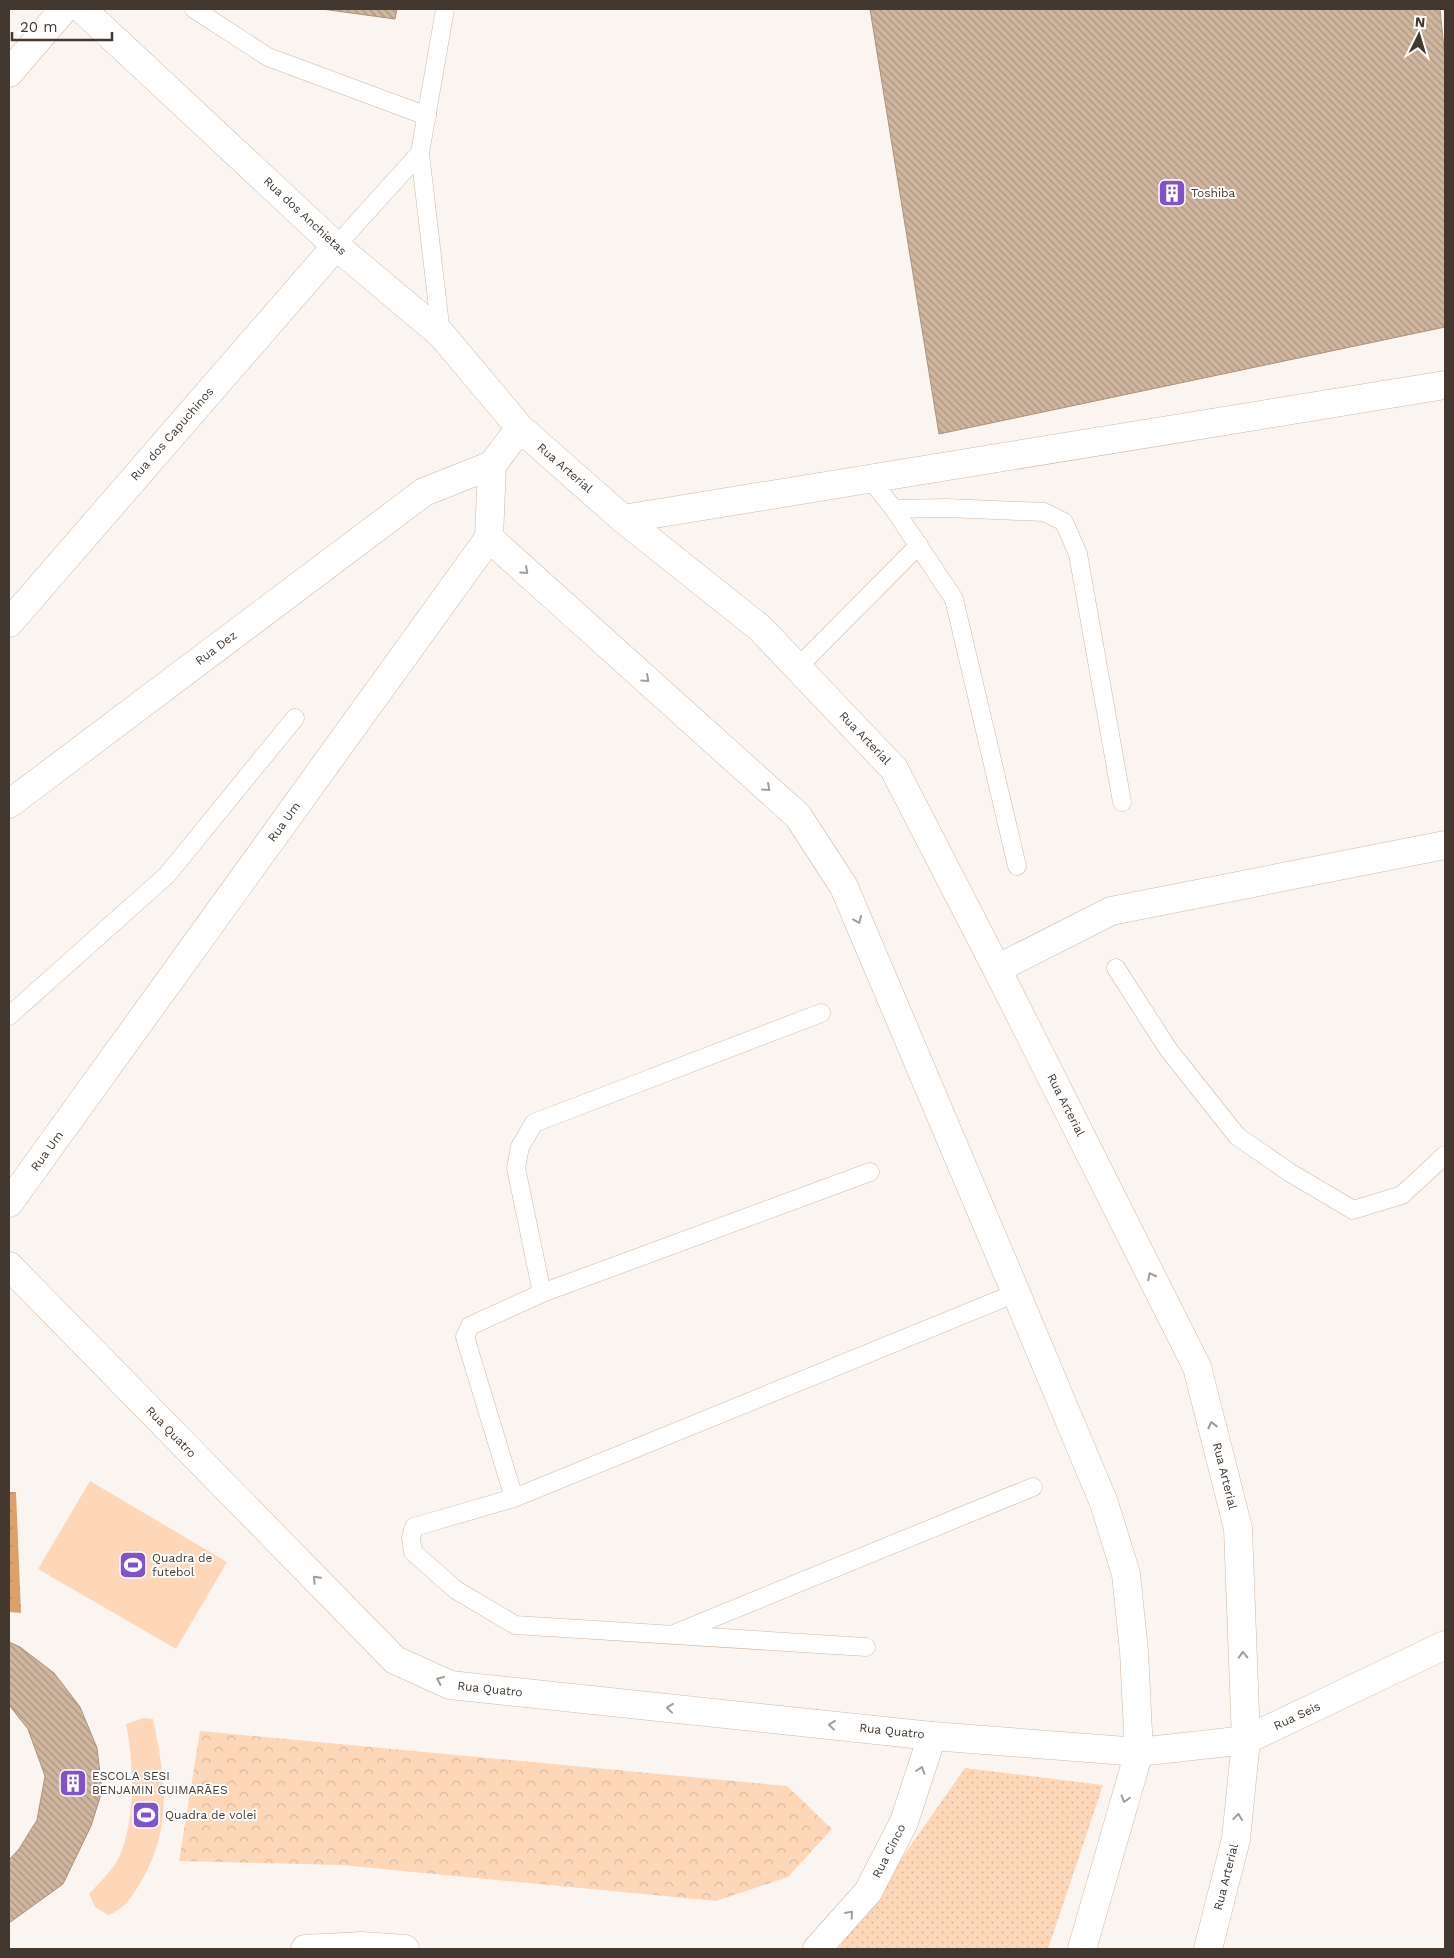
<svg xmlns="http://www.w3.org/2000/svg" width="1454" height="1958" viewBox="0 0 1454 1958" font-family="'Work Sans',sans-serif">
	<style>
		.green { fill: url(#green-dots) }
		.forest { fill: url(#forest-crowns) }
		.pitch { fill: #fdd7b7 }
		.water { fill: url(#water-ripples) }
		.building { fill: url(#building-back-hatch); stroke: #ab927c }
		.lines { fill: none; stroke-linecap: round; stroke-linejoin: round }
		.lane-casing { stroke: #d2b7a1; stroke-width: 19 }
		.street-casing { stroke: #d2b7a1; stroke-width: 29 }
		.lane { stroke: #fff; stroke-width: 18 }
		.street { stroke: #fff; stroke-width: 28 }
		.oneway { stroke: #a19c97 }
		.labels { text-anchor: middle; stroke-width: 4; stroke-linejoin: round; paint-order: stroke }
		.poi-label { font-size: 12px; fill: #43382f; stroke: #fff; text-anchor: start }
		.street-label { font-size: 12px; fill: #43382f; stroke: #fff }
	</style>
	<defs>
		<pattern id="green-dots" width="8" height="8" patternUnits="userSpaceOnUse" patternTransform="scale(1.25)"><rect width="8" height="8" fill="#fdd7b7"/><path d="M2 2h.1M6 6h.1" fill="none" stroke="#dab99e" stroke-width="1.8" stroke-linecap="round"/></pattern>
		<pattern id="forest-crowns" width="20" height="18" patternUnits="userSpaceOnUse" patternTransform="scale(1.25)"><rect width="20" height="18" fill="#fdd7b7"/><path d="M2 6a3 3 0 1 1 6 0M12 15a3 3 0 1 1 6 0" fill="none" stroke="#dab99e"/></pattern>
		<pattern id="water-ripples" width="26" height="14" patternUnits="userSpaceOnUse" patternTransform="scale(1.25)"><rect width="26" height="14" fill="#dca06b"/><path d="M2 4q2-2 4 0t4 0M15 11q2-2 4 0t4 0" fill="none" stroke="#b48358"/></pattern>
		<pattern id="building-back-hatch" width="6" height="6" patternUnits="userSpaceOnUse" patternTransform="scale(1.25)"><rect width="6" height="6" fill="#d0b59f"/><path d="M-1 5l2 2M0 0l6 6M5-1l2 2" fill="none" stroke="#aa9482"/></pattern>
	</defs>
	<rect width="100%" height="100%" fill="#fbf5f1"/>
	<!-- green -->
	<polygon class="green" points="965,1768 1103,1785 1048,1949 838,1949"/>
	<!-- forest -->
	<polygon class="forest" points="200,1731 787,1786 832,1829 788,1877 716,1901 341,1865 179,1861"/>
	<!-- pitch -->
	<g class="pitch">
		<polygon points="90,1481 227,1562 176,1649 38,1569"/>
		<path d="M143,1718l10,1c12,58 20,108 -11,161 -9,15 -17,29 -34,35l-13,-8 -6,-13c9,-10 21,-21 28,-33 19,-35 17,-98 9,-137z"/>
	</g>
	<!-- water -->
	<polygon class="water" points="9,1492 16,1492 21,1613 9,1612"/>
	<!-- building -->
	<g class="building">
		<polygon points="322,9 397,9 395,19"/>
		<polygon points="870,9 1440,9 1445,59 1445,327 939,434"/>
		<polygon points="9,1642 20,1647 54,1673 80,1707 97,1748 102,1791 91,1826 63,1884 9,1923 9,1860 19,1849 37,1820 45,1776 28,1729 9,1705"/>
	</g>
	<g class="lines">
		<!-- lane casing -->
		<g class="lane-casing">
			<g id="lane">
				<polyline points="194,9 268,57 427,116"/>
				<polyline points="336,246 420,153"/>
				<polyline points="441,334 420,153 445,9"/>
				<polyline points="870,479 894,509 946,508 1044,512 1064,522 1078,554 1122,802"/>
				<polyline points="894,509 954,599 1017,866"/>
				<polyline points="797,668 919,545"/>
				<polyline points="1116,968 1168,1049 1237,1136 1289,1172 1353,1210 1402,1195 1445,1155"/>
				<polyline points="9,1016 167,875 295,718"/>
				<polyline points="542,1293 516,1168 520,1147 534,1123 821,1013"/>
				<polyline points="514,1498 465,1337 470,1326 542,1293 870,1172"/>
				<polyline points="676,1633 1033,1487"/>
				<polyline points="866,1647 515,1625 456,1590 413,1552 411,1538 414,1527 514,1498 1016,1293"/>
			</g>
		</g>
		<!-- street casing -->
		<g class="street-casing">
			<g id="street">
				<polyline points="82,9 336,246 441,334 520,428 623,519 760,628 894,769 997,969 1197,1367 1238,1528 1246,1740 1236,1839 1208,1949"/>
				<polyline points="9,73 64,9"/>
				<polyline points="623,519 1445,385"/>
				<polyline points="489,538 798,816 844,887 1016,1293 1104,1503 1126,1574 1134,1651 1139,1752 1082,1949"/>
				<polyline points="9,623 336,246"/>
				<polyline points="9,804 424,492 492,465"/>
				<polyline points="997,969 1111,911 1445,845"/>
				<polyline points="9,1203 489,538 492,465 520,428"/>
				<polyline points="9,1266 395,1660 450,1685 932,1736 1139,1752 1246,1740 1445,1645"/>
				<polyline points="305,1949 362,1946 405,1949"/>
				<polyline points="817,1949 868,1892 904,1822 932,1736"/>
			</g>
		</g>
		<!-- lane -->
		<use href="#lane" class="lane"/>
		<!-- street -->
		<use href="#street" class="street"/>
	</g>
	<!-- one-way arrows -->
	<defs><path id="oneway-chevron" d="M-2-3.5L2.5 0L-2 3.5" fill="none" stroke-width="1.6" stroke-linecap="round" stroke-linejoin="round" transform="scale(1.25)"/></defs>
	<g class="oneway">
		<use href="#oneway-chevron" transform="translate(525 571) rotate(42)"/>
		<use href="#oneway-chevron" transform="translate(646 679) rotate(42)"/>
		<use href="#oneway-chevron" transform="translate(767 788) rotate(42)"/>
		<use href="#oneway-chevron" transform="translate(858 920) rotate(67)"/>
		<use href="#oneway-chevron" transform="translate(1151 1276) rotate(-117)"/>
		<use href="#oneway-chevron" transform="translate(1212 1425) rotate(-104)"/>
		<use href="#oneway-chevron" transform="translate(316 1579) rotate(-134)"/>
		<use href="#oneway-chevron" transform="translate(1243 1655) rotate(-92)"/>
		<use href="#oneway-chevron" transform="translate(440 1680) rotate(-156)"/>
		<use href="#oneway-chevron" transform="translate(670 1708) rotate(-174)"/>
		<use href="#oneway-chevron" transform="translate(832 1725) rotate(-174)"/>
		<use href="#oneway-chevron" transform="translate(921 1770) rotate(-72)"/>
		<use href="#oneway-chevron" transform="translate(1125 1799) rotate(106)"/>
		<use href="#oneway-chevron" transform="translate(1238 1817) rotate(-84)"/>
		<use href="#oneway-chevron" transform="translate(850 1914) rotate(-49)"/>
	</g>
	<!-- icons -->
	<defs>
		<g id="building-square" transform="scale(1.4375)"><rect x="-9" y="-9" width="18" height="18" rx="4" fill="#8252cb" stroke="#fff"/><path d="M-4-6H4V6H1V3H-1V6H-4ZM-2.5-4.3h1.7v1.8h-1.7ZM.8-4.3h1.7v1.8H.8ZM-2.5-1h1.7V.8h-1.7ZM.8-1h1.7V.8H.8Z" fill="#fff"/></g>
		<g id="stadium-square" transform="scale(1.4375)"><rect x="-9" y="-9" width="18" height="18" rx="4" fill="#8252cb" stroke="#fff"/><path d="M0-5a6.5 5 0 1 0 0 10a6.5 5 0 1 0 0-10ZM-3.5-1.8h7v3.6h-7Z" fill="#fff"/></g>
	</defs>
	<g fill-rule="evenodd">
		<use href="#building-square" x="1172" y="193"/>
		<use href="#stadium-square" x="133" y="1565"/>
		<use href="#building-square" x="73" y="1783"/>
		<use href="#stadium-square" x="146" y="1815"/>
	</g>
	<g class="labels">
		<!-- poi labels -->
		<g class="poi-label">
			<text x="1191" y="197">Toshiba</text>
			<text x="152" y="1562">Quadra de<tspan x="152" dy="14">futebol</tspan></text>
			<text x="92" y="1780">ESCOLA SESI<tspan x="92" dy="14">BENJAMIN GUIMARÃES</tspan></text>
			<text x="165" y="1819">Quadra de volei</text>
		</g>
		<!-- street labels -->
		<g class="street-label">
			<text transform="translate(305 216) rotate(43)" y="4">Rua dos Anchietas</text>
			<text transform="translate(172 434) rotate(-49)" y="4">Rua dos Capuchinos</text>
			<text transform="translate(565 468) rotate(41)" y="4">Rua Arterial</text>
			<text transform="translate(216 648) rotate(-37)" y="4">Rua Dez</text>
			<text transform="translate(865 738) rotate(46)" y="4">Rua Arterial</text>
			<text transform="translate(284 822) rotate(-54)" y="4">Rua Um</text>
			<text transform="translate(1066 1105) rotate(63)" y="4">Rua Arterial</text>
			<text transform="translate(47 1151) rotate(-54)" y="4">Rua Um</text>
			<text transform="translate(171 1432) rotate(46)" y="4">Rua Quatro</text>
			<text transform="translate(1225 1476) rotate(76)" y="4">Rua Arterial</text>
			<text transform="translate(490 1689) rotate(6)" y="4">Rua Quatro</text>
			<text transform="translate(1297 1716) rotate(-25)" y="4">Rua Seis</text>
			<text transform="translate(892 1731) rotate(6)" y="4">Rua Quatro</text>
			<text transform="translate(889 1851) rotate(-63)" y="4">Rua Cinco</text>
			<text transform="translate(1226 1877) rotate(-76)" y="4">Rua Arterial</text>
		</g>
	</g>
	<!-- border -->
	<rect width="1454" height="1958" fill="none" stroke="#43382f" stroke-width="20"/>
	<!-- north arrow -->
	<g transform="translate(1419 35) rotate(5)" stroke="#ffffff" stroke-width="4" paint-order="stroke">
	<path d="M0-4L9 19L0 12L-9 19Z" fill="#43382f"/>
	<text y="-8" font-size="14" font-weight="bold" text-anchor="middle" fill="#43382f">N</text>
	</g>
	<!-- scale -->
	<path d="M12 32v8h100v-8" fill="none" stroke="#43382f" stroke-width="2.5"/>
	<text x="20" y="32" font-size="15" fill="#43382f" stroke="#ffffff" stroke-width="4" paint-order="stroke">20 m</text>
</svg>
